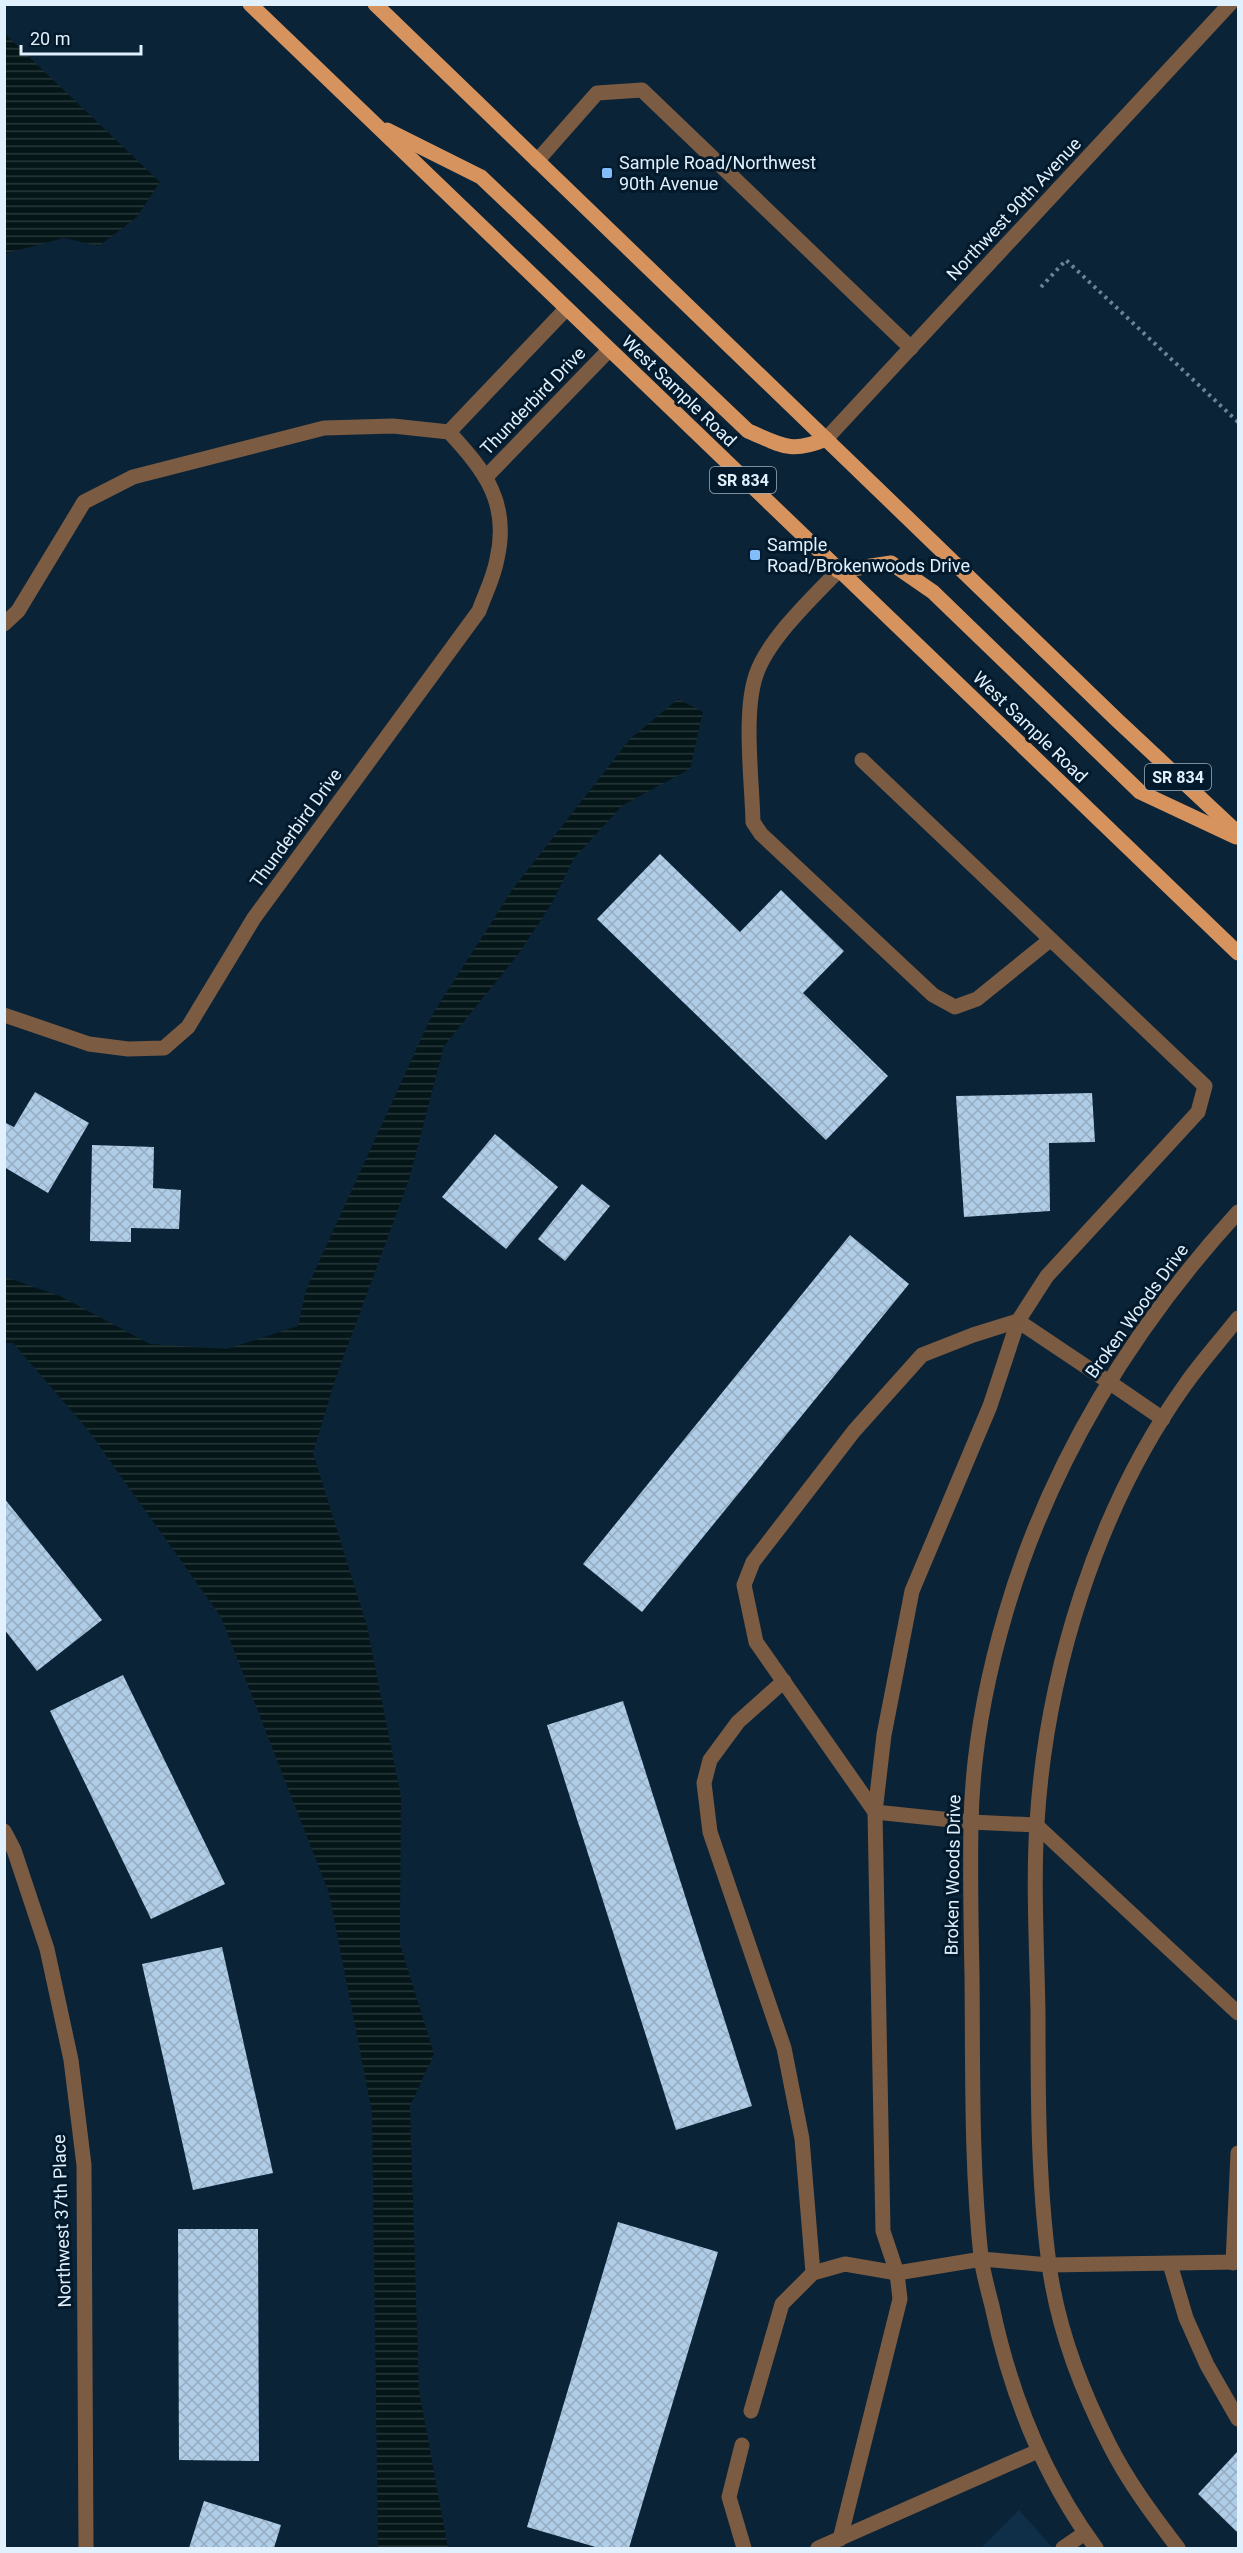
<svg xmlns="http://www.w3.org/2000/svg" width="1243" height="2553" viewBox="0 0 1243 2553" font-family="Roboto,sans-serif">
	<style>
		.built { fill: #0f2e47 }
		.water { fill: url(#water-rules) }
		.building { fill: url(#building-cross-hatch) }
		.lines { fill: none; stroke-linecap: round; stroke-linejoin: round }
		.path { stroke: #6f8394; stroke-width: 4; stroke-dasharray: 3 4.5; stroke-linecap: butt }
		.lane { stroke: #7b5b42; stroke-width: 15 }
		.street { stroke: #7b5b42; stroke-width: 15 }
		.primary { stroke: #d7935d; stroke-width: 15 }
		.poi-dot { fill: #80bdfa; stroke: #031a2c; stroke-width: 2 }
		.labels { text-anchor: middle; stroke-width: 6; stroke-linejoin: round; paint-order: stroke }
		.shield { fill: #031a2c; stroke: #9eb0be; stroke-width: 1.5 }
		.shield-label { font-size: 16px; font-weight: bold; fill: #e1f0fd }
		.poi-label { font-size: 18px; fill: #e1f0fd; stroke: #031a2c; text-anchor: start }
		.street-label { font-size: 18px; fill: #e1f0fd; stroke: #031a2c }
	</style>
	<defs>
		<pattern id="water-rules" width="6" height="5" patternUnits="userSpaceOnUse" patternTransform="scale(1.5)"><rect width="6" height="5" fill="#041618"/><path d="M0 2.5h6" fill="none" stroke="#28383a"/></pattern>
		<pattern id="building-cross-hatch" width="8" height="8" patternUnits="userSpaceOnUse" patternTransform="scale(1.5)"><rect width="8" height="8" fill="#b0cde7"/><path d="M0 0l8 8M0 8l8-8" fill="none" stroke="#95acc0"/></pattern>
	</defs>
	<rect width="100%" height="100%" fill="#0b2337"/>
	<!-- built -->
	<polygon class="built" points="1019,2510 1053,2548 981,2548"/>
	<!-- water -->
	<g class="water">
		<polygon points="4,33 160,182 137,217 99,246 64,238 7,253 5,256"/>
		<polygon points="678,699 703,712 690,769 623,805 574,858 552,903 517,956 444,1046 409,1180 335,1380 313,1453 367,1626 401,1797 400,1944 434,2054 410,2106 419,2390 448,2548 378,2548 372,2112 329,1893 221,1617 88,1430 13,1343 5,1343 5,1277 60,1296 150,1344 227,1349 298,1326 306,1290 432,1015 512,890 630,739"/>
	</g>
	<!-- building -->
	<g class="building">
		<polygon points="660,854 740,932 781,890 844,951 803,993 888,1076 826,1140 597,919"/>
		<polygon points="35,1092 89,1123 48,1193 4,1167 4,1122 14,1127"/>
		<polygon points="1092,1093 1095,1142 1049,1143 1050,1211 964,1217 956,1096"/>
		<polygon points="495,1134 558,1187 506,1249 442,1197"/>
		<polygon points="92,1145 154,1147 153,1188 181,1190 179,1229 131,1228 131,1242 90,1241"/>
		<polygon points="582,1184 610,1206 565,1261 538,1239"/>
		<polygon points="850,1235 909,1284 642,1612 583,1564"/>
		<polygon points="4,1498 102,1620 37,1671 4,1629"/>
		<polygon points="123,1675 225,1884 151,1919 50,1711"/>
		<polygon points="623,1701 752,2106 676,2130 547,1725"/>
		<polygon points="222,1947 273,2173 193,2190 142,1964"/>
		<polygon points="618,2222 718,2252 629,2548 599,2548 527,2527"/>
		<polygon points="178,2229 258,2229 259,2461 179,2460"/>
		<polygon points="1238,2451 1238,2533 1198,2494"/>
		<polygon points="204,2501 281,2525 274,2548 189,2548"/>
	</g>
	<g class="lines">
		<!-- path -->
		<polyline class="path" points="1041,287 1066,260 1238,422"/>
		<!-- lane -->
		<g class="lane">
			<polyline points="537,161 597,93 642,90 911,348"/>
			<path d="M838,571c-26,27 -70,68 -82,104 -13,38 -4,105 -3,147l8,12 172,161 22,12 22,-8 73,-59"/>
			<polyline points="862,760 1205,1086 1198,1112 1047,1276 1018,1321 973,1335 922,1355 854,1431 753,1562 744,1585 756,1642 875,1812"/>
			<polyline points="784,1681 738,1722 710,1760 704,1783 710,1832 784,2048 802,2139 813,2273"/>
			<polyline points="875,1812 884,1735 912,1591 990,1406 1018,1321 1109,1382"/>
			<polyline points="1036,1825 1238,2013"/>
			<polyline points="1233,2263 1238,2153"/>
			<polyline points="1170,2264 1186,2318 1207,2365 1238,2419"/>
			<polyline points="1049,2265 1238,2262"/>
			<polyline points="751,2411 782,2304 813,2273 845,2264 897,2273 883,2231 875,1812 971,1822"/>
			<polyline points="742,2445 729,2497 744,2548"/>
			<polyline points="840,2539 900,2299 897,2273 982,2259"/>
			<polyline points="818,2548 1038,2451"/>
			<polyline points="1063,2548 1085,2533"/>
		</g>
		<!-- street -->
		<g class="street">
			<polyline points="449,432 566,309"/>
			<polyline points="826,439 1230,4"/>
			<polyline points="486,477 608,351"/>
			<path d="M4,624l14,-13 66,-109 49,-25 191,-49 69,-2 56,6c36,39 61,71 48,127 -3,18 -12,35 -18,52l-225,307 -66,109 -24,21 -36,1 -39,-5 -85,-29"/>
			<polyline points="1109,1382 1163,1419"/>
			<polyline points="971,1822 1036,1825"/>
			<polyline points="4,1831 14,1850 47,1949 71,2060 84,2165 86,2548"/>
			<polyline points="982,2259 1049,2265"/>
			<path d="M1096,2548c-52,-71 -86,-156 -104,-242 -4,-16 -9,-33 -11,-49 -10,-93 -8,-188 -9,-281 -1,-50 -2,-101 -1,-151 1,-70 15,-145 35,-213 44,-150 127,-285 232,-400"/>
			<path d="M1178,2548c-25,-33 -50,-66 -69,-104 -28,-55 -52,-119 -60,-180 -11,-83 -11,-168 -11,-250 -1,-63 -5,-130 -1,-191 9,-150 60,-315 148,-438 16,-23 36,-45 53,-67"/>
		</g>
		<!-- primary -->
		<g class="primary">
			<polyline points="250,4 1238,953"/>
			<polyline points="375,4 1117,720 1238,833"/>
			<path d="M387,130l94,47 267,254c33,14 42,23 78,8"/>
			<polyline points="838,571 891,563 933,592 1140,792 1236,837"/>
		</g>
	</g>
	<!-- markers -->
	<g class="poi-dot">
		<rect x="601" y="167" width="12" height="12" rx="3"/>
		<rect x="749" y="549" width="12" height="12" rx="3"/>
	</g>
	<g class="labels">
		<!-- shield labels -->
		<g class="shield">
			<rect x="710" y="467" width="66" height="26" rx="4.5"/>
			<rect x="1145" y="764" width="66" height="26" rx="4.5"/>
		</g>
		<g class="shield-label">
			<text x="743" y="486">SR 834</text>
			<text x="1178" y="783">SR 834</text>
		</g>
		<!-- poi labels -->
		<g class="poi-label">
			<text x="619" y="169">Sample Road/Northwest<tspan x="619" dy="21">90th Avenue</tspan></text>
			<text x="767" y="551">Sample<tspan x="767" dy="21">Road/Brokenwoods Drive</tspan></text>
		</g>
		<!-- street labels -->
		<g class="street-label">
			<text transform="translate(1014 209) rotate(-47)" y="6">Northwest 90th Avenue</text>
			<text transform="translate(679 391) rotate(44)" y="6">West Sample Road</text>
			<text transform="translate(533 401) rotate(-46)" y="6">Thunderbird Drive</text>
			<text transform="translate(1030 727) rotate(44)" y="6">West Sample Road</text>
			<text transform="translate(296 828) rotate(-54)" y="6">Thunderbird Drive</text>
			<text transform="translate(1137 1311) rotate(-54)" y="6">Broken Woods Drive</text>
			<text transform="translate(953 1875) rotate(-89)" y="6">Broken Woods Drive</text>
			<text transform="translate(62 2221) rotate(-92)" y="6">Northwest 37th Place</text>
		</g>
	</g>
	<!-- border -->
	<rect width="1243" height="2553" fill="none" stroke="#e1f0fd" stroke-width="12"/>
	<!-- scale -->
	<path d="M21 45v9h120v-9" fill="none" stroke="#e1f0fd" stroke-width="3"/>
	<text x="30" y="45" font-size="18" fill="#e1f0fd" stroke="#031a2c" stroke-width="4.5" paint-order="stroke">20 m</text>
</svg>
